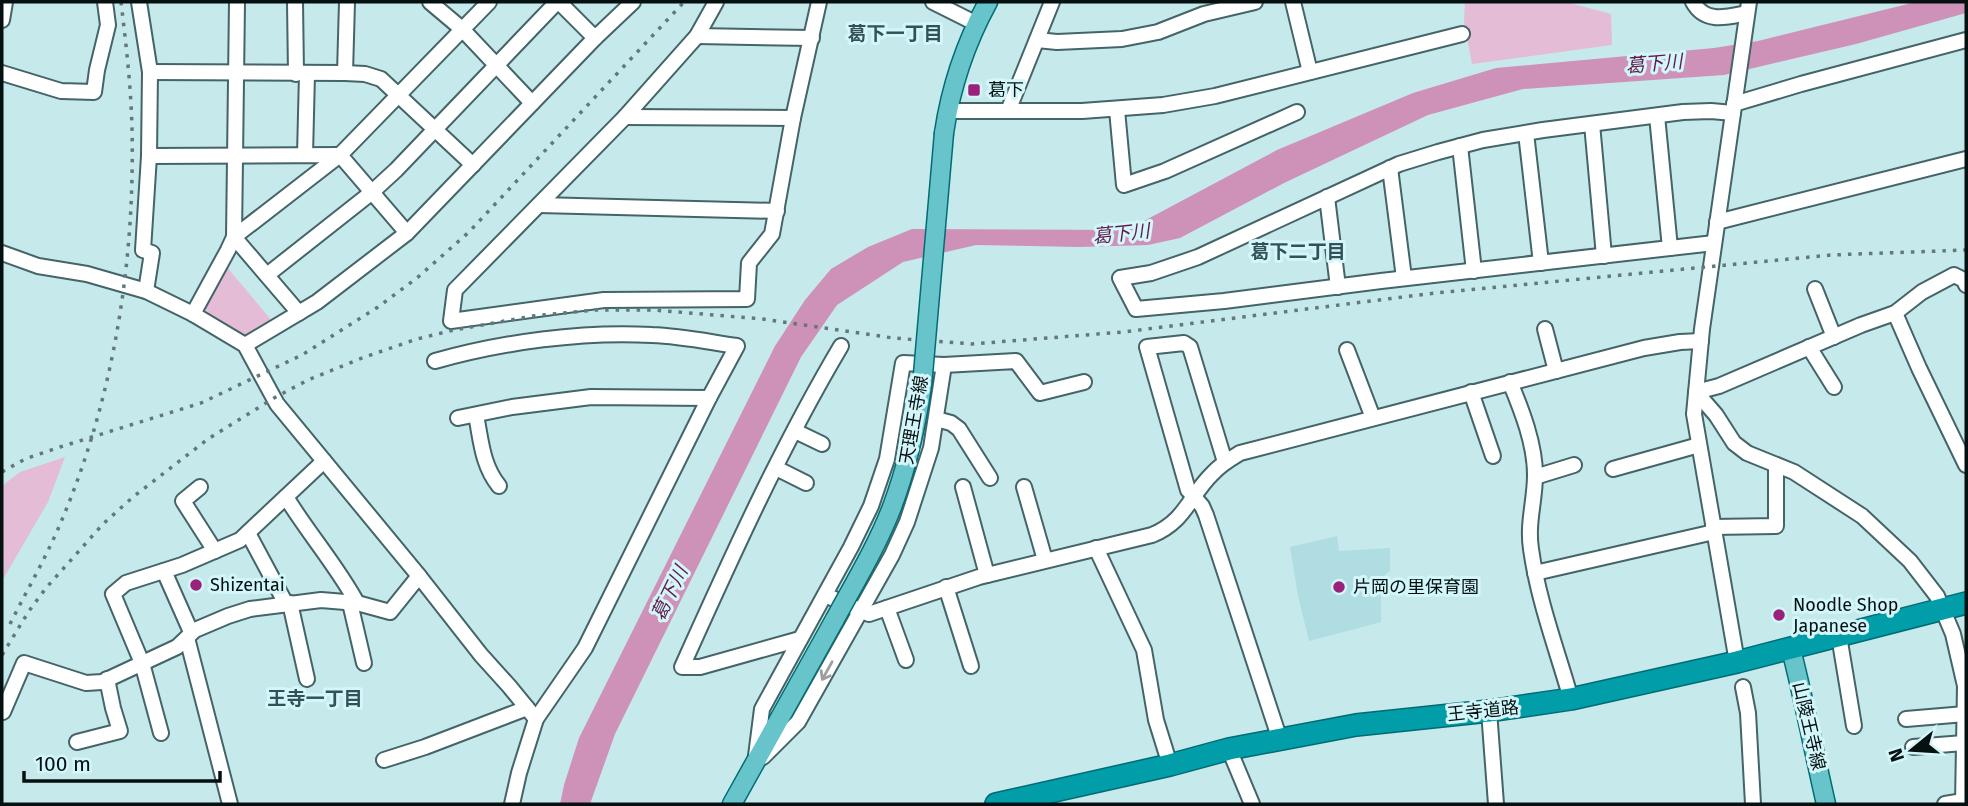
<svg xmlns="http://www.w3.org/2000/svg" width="1968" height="806" viewBox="0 0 1968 806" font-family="'Fira Sans','Noto Sans JP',sans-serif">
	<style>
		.built { fill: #b0dde1 }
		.green { fill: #e4bcd5 }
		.water { fill: #ce91b8 }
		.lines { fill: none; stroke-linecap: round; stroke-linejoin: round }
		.minor-casing { stroke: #446467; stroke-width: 18 }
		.major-casing { stroke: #026c73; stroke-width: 21 }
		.highway-casing { stroke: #026c73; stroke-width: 24 }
		.minor { stroke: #fff; stroke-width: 14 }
		.major { stroke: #67c4cb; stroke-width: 18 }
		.highway { stroke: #019da8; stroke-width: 21 }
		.rail { stroke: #62787a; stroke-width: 3.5; stroke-dasharray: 3.5 7; stroke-linecap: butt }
		.major-bridge-casing { stroke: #026c73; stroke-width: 21; stroke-linecap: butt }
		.major-bridge { stroke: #67c4cb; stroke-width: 18 }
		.oneway { stroke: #9b9fa0 }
		.poi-dot { fill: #9b227b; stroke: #d3f6fa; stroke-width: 2.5 }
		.labels { text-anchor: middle; stroke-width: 6; stroke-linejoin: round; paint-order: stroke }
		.poi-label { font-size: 18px; fill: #051011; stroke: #d3f6fa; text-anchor: start }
		.street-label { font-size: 18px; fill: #051011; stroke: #d3f6fa }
		.neighbourhood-label { font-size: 19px; font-weight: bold; fill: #335255; stroke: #d3f6fa }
		.water-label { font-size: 19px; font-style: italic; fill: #621a4d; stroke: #d3f6fa }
	</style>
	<rect width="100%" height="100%" fill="#c6e9ec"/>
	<!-- built -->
	<polygon class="built" points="1337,536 1339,551 1390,548 1390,571 1381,578 1381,622 1309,641 1298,596 1290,547"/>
	<!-- green -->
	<g class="green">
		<polygon points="1465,2 1566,2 1611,14 1612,45 1472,64 1464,21"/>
		<polygon points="226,266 272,321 248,337 207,315 205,304"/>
		<polygon points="65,457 48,502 2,581 2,486 20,472"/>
	</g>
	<!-- water -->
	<polygon class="water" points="1916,2 1966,2 1966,13 1856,44 1724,75 1523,89 1428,115 1284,183 1180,238 1148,245 1080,247 976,245 903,262 837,305 801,357 615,734 590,804 560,804 564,785 579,738 775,346 805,300 831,269 868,247 912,229 1127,230 1277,150 1413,93 1496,68 1714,48 1758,41"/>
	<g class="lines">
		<!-- minor casing -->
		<g class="minor-casing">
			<g id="minor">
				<polyline points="139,2 150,72 149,156 143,250 152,253 146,291"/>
				<polyline points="295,2 296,74"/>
				<polyline points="430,2 462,29 532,103"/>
				<polyline points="559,2 595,38"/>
				<polyline points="716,2 697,36 625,117 455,290 451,321 604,300 747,299 749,263 772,234 793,118 819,2"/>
				<polyline points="933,2 977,24"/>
				<polyline points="1293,2 1310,72"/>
				<path d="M1693,2c12,22 34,15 54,11"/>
				<polyline points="2,20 5,2"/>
				<polyline points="697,36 812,38"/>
				<polyline points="1037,40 1057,42 1122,39 1158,32 1204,14 1255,2"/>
				<polyline points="150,72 345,73 365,74 381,79 473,165"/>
				<polyline points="2,73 61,91 94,92 97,70 108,25 105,2"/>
				<polyline points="345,73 347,2"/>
				<polyline points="1734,104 1801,84 1966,40"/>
				<polyline points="1117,110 1124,185 1165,171 1297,112"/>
				<polyline points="948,111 1082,111 1163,105 1215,96 1462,34"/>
				<polyline points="1008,111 1052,2"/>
				<polyline points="1657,116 1670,248"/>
				<polyline points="625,117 793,118"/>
				<polyline points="1592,124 1604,256"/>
				<polyline points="1526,133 1541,263"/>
				<polyline points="1460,146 1474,271"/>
				<polyline points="305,155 307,74"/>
				<polyline points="149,156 340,155 407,233"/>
				<polyline points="1390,168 1404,278"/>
				<polyline points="1327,197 1338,287"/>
				<polyline points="539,205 777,211"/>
				<polyline points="1717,222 1966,159"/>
				<polyline points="1714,243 1381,281 1224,301 1136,309 1120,278 1151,273 1198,257 1399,164 1438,152 1483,140 1543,130 1683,112 1711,111 1733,113"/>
				<polyline points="2,253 38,266 87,274 146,291 193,314 245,345 277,404 419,576 481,655 509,686 536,719"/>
				<polyline points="267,275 371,193 396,170 557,2"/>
				<polyline points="1815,289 1834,337"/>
				<polyline points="299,313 234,237 340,155 489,2"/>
				<polyline points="1895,313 1919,368 1966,465"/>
				<polyline points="193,314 228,250 234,237 237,2"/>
				<polyline points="1545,329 1556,371"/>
				<polyline points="245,345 317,302 407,233 595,38 633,2"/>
				<polyline points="1809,347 1834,387"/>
				<polyline points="1347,350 1373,418"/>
				<path d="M435,361c68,-19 147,-30 217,-26 29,1 57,7 85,11l-28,52 -124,250 -49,71 -17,54 -7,31"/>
				<path d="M1510,382c12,29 25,62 25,93 0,26 -8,48 -4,74 7,51 26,101 40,150"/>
				<polyline points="1471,392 1493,456"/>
				<path d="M476,415c5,25 6,50 23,71"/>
				<polyline points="458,418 512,407 591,397 709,398"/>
				<polyline points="936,419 951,423 959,429 990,478"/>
				<polyline points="795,431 822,444"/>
				<polyline points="1225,462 1190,347 1184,343 1147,347 1188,490 1202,506 1206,515 1280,740"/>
				<polyline points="776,468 806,483"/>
				<polyline points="1613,469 1699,445"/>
				<polyline points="1535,477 1574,465"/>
				<polyline points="200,487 183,501 215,551"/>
				<polyline points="963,487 987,575"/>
				<polyline points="1024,487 1045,560"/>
				<path d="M286,497c22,36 51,69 71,106"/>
				<polyline points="1713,527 1776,526 1776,465"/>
				<polyline points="248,533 286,604"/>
				<polyline points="1096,548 1144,650 1156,720 1170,765"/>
				<polyline points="164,571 191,632"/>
				<polyline points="1535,573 1714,532"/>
				<polyline points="946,587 971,666"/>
				<path d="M825,595l44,19 110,-37 173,-42c34,-14 37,-39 61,-62 8,-9 17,-14 27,-20l404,-105 36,-6 21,-1"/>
				<polyline points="290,603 307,679"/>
				<polyline points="350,603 364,663"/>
				<polyline points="887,608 906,660"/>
				<polyline points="1839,636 1854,726"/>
				<polyline points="187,638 230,804"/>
				<path d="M800,639l-100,28h-18c49,-109 98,-218 159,-321"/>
				<polyline points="1737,662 1694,414 1702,329 1749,2"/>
				<polyline points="1743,687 1748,713 1753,804"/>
				<polyline points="1489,711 1496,804"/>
				<polyline points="3,712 24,663 86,683 102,682 177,647 195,630 228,616 250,609 321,600 357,603 390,612 419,576"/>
				<polyline points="1906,719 1965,714"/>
				<polyline points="161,733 142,663 113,594 126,583 182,565 240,540 324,461"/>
				<polyline points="77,742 120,731 113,708 107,679"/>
				<polyline points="1913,747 1964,743"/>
				<polyline points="1229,749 1252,804"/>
				<polyline points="756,756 762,709 851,547 871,506 887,459 903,363 944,365 1016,361 1040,393 1084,382"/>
				<polyline points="763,757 798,722 892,555 907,522 931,448 944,365"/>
				<polyline points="384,760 425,747 527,708"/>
				<polyline points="1945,804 1963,801"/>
				<polyline points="1963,804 1965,686 1953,634 1937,596 1910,561 1862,516 1794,472 1747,453 1734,443 1716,415 1696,392 1719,386 1861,325 1895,313 1922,292 1954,275 1964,280 1966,285"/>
			</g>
		</g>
		<!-- major casing -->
		<g class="major-casing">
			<g id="major">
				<path d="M944,133c7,-47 21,-89 44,-131"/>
				<path d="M1791,649c13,51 23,103 35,155"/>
				<polyline points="732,804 835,619"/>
			</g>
		</g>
		<!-- highway casing -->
		<g class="highway-casing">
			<polyline id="highway" points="996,804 1170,765 1229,749 1356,725 1489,711 1571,699 1737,662 1966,603"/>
		</g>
		<!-- minor -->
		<use href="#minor" class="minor"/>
		<!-- major -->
		<use href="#major" class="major"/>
		<!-- highway -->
		<use href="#highway" class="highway"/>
		<!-- rail -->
		<g class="rail">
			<polyline points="2,472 25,459 60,447 201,403 302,355 378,307 417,278 469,232 684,2"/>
			<path d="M10,624c16,-32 34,-63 48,-95 55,-126 77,-264 74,-400 -1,-43 -6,-85 -11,-127"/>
			<polyline points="2,655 29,611 46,588 103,524 133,497 208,439 274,398 308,380 362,358 417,339 454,330 533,316 595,310 653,310 763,319 893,338 972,344 1123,332 1435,293 1831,255 1966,250"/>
		</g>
		<!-- major-bridge casing -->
		<g class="major-bridge-casing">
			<path id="major-bridge" d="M835,619c20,-37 42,-73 57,-112 15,-40 24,-80 30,-121l22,-253"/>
		</g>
		<!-- major-bridge -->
		<use href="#major-bridge" class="major-bridge"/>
	</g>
	<!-- one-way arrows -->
	<defs><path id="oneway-shaft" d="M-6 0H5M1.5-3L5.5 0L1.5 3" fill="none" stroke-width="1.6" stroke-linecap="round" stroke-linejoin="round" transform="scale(1.75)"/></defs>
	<use class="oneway" href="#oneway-shaft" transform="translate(827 671) rotate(119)"/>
	<!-- markers -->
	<g class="poi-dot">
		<rect x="967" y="83" width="14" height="14" rx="3.5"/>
		<circle cx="196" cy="585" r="7"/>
		<circle cx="1339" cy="587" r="7"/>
		<circle cx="1779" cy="615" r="7"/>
	</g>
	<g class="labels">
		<!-- poi labels -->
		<g class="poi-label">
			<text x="988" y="96">葛下</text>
			<text x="210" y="591">Shizentai</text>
			<text x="1353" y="593">片岡の里保育園</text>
			<text x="1793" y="611">Noodle Shop<tspan x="1793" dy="21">Japanese</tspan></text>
		</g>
		<!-- street labels -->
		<g class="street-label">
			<text transform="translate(914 420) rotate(-80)" y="6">天理王寺線</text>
			<text transform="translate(1483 711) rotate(-6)" y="6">王寺道路</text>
			<text transform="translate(1809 726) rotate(77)" y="6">山陵王寺線</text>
		</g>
		<!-- neighbourhood labels -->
		<g class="neighbourhood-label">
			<text x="895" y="40">葛下一丁目</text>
			<text x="1298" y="258">葛下二丁目</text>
			<text x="315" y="705">王寺一丁目</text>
		</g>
		<!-- water labels -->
		<g class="water-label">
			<text transform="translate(1654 63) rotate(-5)" y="7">葛下川</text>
			<text transform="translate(1121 233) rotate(-6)" y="7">葛下川</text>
			<text transform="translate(669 593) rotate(-64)" y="7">葛下川</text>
		</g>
	</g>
	<!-- border -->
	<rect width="1968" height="806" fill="none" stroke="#051011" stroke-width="7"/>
	<!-- north arrow -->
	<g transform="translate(1912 750) rotate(252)" stroke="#d3f6fa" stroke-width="5" paint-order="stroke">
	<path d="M0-5L12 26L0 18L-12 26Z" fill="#051011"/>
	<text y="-10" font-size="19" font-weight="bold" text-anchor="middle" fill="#051011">N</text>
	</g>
	<!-- scale -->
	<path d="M24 771v10h196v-10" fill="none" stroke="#051011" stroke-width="3.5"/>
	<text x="35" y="771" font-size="21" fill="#051011" stroke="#d3f6fa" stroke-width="5" paint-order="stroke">100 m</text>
</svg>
